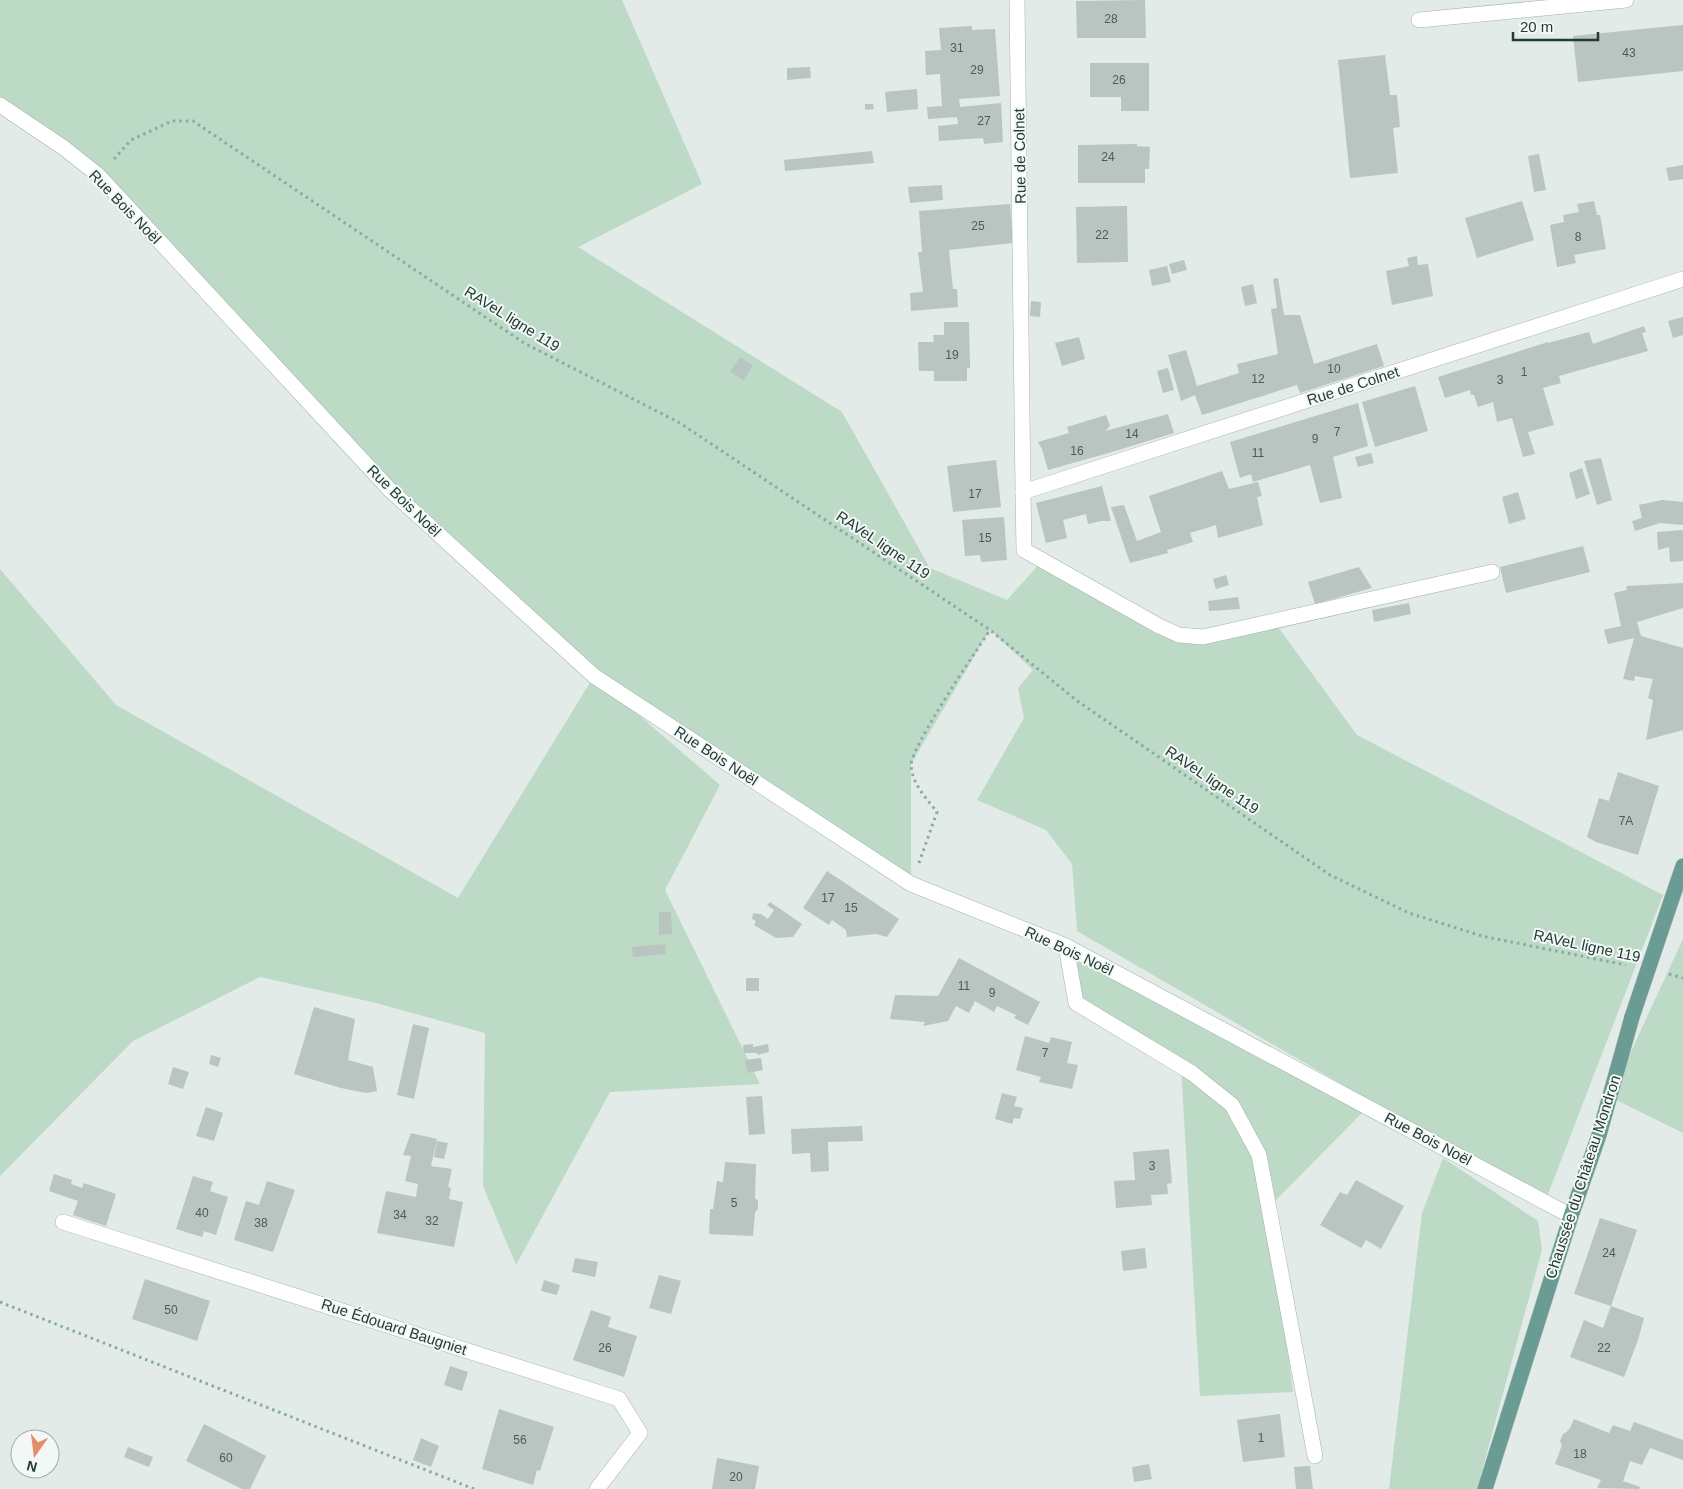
<svg xmlns="http://www.w3.org/2000/svg" width="1683" height="1489" viewBox="0 0 1683 1489" font-family="Arial,sans-serif">
	<style>
		.green { fill: #bddac7 }
		.building { fill: #b8c5c1 }
		.lines { fill: none; stroke-linecap: round; stroke-linejoin: round }
		.minor-casing { stroke: #a5b2ae; stroke-width: 16 }
		.major-casing { stroke: #c2c8c6; stroke-width: 16 }
		.path { stroke: #86aba2; stroke-width: 3; stroke-dasharray: 2.5 4; stroke-linecap: butt }
		.minor { stroke: #fff; stroke-width: 15 }
		.major { stroke: #6b9c93; stroke-width: 15 }
		.major-bridge-casing { stroke: #c2c8c6; stroke-width: 16; stroke-linecap: butt }
		.major-bridge { stroke: #6b9c93; stroke-width: 15 }
		.labels { text-anchor: middle; stroke-width: 4; stroke-linejoin: round; paint-order: stroke }
		.number-label { font-size: 12px; fill: #495d58 }
		.street-label { font-size: 15px; fill: #243a35; stroke: #f2f8f5 }
	</style>
	<rect width="100%" height="100%" fill="#e2ebe7"/>
	<!-- green -->
	<g class="green">
		<polygon points="0,0 622,0 702,184 578,247 842,412 930,568 1007,600 1042,561 1103,595 1198,637 1278,627 1357,735 1663,895 1545,1202 1077,931 1072,864 1046,830 977,800 1024,718 1018,688 1033,670 990,630 911,764 911,884 598,680 720,785 665,890 760,1084 610,1092 516,1265 483,1186 485,1033 372,1002 260,977 133,1041 0,1176 0,569 116,705 458,898 594,676 378,478 98,175 0,108"/>
		<polygon points="1683,939 1683,1133 1610,1097"/>
		<polygon points="1066,946 1362,1113 1269,1207 1293,1392 1200,1396 1181,1066 1076,1003"/>
		<polygon points="1443,1158 1538,1221 1542,1250 1477,1489 1389,1489 1422,1213"/>
	</g>
	<!-- building -->
	<g class="building">
		<polygon points="1145,0 1146,38 1077,38 1076,1"/>
		<polygon points="1683,25 1683,71 1578,82 1573,36"/>
		<polygon points="972,26 972,30 995,29 1000,96 959,99 960,107 1001,103 1003,142 984,144 983,138 939,141 938,126 958,124 957,117 928,119 927,107 942,106 940,74 926,75 925,51 941,50 939,28"/>
		<polygon points="1385,55 1390,95 1397,95 1400,127 1393,128 1398,173 1350,178 1338,60"/>
		<polygon points="1090,63 1149,63 1149,111 1121,111 1121,97 1090,97"/>
		<polygon points="810,67 811,78 787,80 787,68"/>
		<polygon points="917,89 918,109 887,112 885,92"/>
		<polygon points="865,104 873,104 874,109 865,110"/>
		<polygon points="1137,144 1137,146 1150,147 1149,169 1145,169 1145,183 1078,183 1078,145"/>
		<polygon points="872,151 874,163 785,171 784,160"/>
		<polygon points="1539,154 1546,190 1534,192 1528,156"/>
		<polygon points="1683,165 1683,179 1669,181 1666,168"/>
		<polygon points="942,185 943,200 910,203 908,187"/>
		<polygon points="1522,201 1534,240 1477,258 1465,218"/>
		<polygon points="1594,201 1597,215 1600,215 1606,249 1574,255 1576,263 1557,267 1550,225 1564,222 1563,215 1579,212 1577,204"/>
		<polygon points="1010,204 1013,243 949,250 953,289 957,289 958,307 911,311 910,293 923,292 918,252 922,252 919,211"/>
		<polygon points="1127,206 1128,262 1077,263 1076,207"/>
		<polygon points="1417,256 1418,265 1428,264 1433,296 1392,305 1386,271 1409,266 1407,258"/>
		<polygon points="1184,260 1187,270 1172,274 1169,264"/>
		<polygon points="1167,266 1171,282 1152,286 1149,270"/>
		<polygon points="1278,278 1284,315 1300,315 1314,364 1377,344 1384,366 1300,393 1297,385 1202,415 1195,395 1181,401 1168,355 1186,350 1197,386 1239,373 1237,364 1278,354 1271,309 1277,308 1273,279"/>
		<polygon points="1253,284 1257,303 1245,306 1241,287"/>
		<polygon points="1031,301 1041,302 1040,317 1030,316"/>
		<polygon points="1683,317 1683,335 1673,338 1668,321"/>
		<polygon points="944,322 969,322 970,368 967,368 967,381 934,381 934,371 919,371 918,342 934,342 933,335 944,335"/>
		<polygon points="1644,326 1646,332 1642,333 1648,351 1559,376 1561,383 1543,388 1554,425 1528,432 1535,454 1523,457 1512,418 1497,422 1493,402 1478,407 1474,395 1471,395 1470,390 1445,398 1438,377 1548,342 1548,343 1589,332 1593,344"/>
		<polygon points="1079,337 1085,359 1062,366 1055,343"/>
		<polygon points="740,357 753,365 744,380 730,372"/>
		<polygon points="1168,368 1174,390 1163,393 1157,371"/>
		<polygon points="1415,386 1428,431 1375,447 1362,402"/>
		<polygon points="1358,403 1368,446 1333,457 1342,498 1320,503 1310,465 1253,482 1251,474 1240,478 1230,442"/>
		<polygon points="1168,414 1174,433 1112,452 1048,470 1042,449 1038,442 1069,433 1067,427 1106,415 1110,426 1105,431"/>
		<polygon points="1371,453 1374,463 1358,467 1355,457"/>
		<polygon points="1601,458 1612,500 1597,505 1584,461"/>
		<polygon points="996,460 1001,507 953,512 947,466"/>
		<polygon points="1582,468 1590,494 1576,499 1569,473"/>
		<polygon points="1222,471 1229,489 1258,482 1262,496 1257,497 1258,502 1263,525 1218,538 1216,525 1190,533 1193,542 1167,550 1168,553 1130,563 1111,507 1124,505 1137,541 1161,532 1149,496"/>
		<polygon points="1102,486 1111,521 1101,521 1088,524 1086,514 1063,520 1067,538 1046,543 1036,503"/>
		<polygon points="1518,492 1526,519 1509,524 1502,497"/>
		<polygon points="1662,500 1683,502 1683,525 1660,523 1635,531 1632,521 1642,518 1639,505"/>
		<polygon points="1004,517 1007,560 981,562 980,555 965,556 962,520"/>
		<polygon points="1683,530 1683,561 1670,562 1669,547 1658,550 1657,532"/>
		<polygon points="1583,546 1590,572 1506,593 1500,567"/>
		<polygon points="1359,567 1372,588 1315,604 1308,582"/>
		<polygon points="1226,575 1229,585 1216,589 1213,579"/>
		<polygon points="1683,583 1683,608 1637,622 1641,636 1683,648 1683,730 1646,740 1653,700 1648,698 1653,679 1635,676 1634,681 1623,679 1634,638 1608,644 1604,630 1621,626 1614,593 1627,590 1626,586"/>
		<polygon points="1238,597 1240,609 1209,611 1208,601"/>
		<polygon points="1409,603 1411,614 1374,622 1372,610"/>
		<polygon points="1618,772 1659,786 1638,855 1596,842 1587,837 1599,798 1609,801"/>
		<polygon points="827,871 899,919 887,937 876,934 847,937 846,930 832,920 829,925 803,908"/>
		<polygon points="770,902 802,924 793,937 776,938 754,925 756,921 752,919 753,913 761,914 768,919 774,910 767,905"/>
		<polygon points="659,912 671,912 672,934 659,935"/>
		<polygon points="665,944 666,954 633,957 632,947"/>
		<polygon points="959,958 1040,1002 1028,1025 1014,1018 1016,1015 997,1006 994,1012 975,1001 969,1013 956,1006 948,1021 923,1026 925,1022 890,1019 895,995 938,996"/>
		<rect x="746" y="978" width="13" height="13"/>
		<polygon points="314,1007 355,1019 348,1060 373,1067 377,1091 366,1093 341,1088 294,1074"/>
		<polygon points="413,1024 429,1028 414,1099 397,1095"/>
		<polygon points="1025,1036 1049,1043 1051,1037 1072,1042 1067,1063 1078,1065 1072,1089 1039,1082 1041,1077 1016,1070"/>
		<polygon points="753,1044 753,1047 768,1044 769,1052 757,1055 757,1053 744,1053 743,1045"/>
		<polygon points="211,1055 221,1058 218,1067 209,1064"/>
		<polygon points="761,1058 763,1070 748,1073 745,1060"/>
		<polygon points="173,1067 189,1072 183,1089 168,1084"/>
		<polygon points="1002,1093 1017,1097 1014,1106 1023,1108 1020,1119 1014,1118 1012,1124 995,1119"/>
		<polygon points="762,1096 765,1134 749,1135 746,1097"/>
		<polygon points="206,1107 223,1113 214,1141 196,1136"/>
		<polygon points="862,1126 863,1141 828,1142 829,1171 811,1172 810,1153 792,1154 791,1129"/>
		<polygon points="411,1133 437,1139 431,1166 452,1169 448,1187 451,1188 449,1199 463,1202 454,1247 377,1233 386,1191 416,1197 418,1184 405,1181 411,1156 403,1155"/>
		<polygon points="437,1141 448,1143 444,1159 434,1157"/>
		<polygon points="1169,1149 1172,1183 1167,1184 1168,1194 1151,1195 1152,1205 1116,1208 1114,1181 1135,1180 1133,1152"/>
		<polygon points="725,1162 756,1164 755,1198 758,1201 758,1209 755,1212 753,1236 709,1234 710,1209 713,1209 717,1181 723,1182"/>
		<polygon points="54,1174 72,1180 71,1184 82,1188 84,1183 116,1194 106,1226 73,1215 78,1201 49,1191"/>
		<polygon points="193,1176 213,1182 210,1191 228,1197 216,1235 204,1231 202,1237 176,1229"/>
		<polygon points="1356,1180 1404,1206 1381,1249 1366,1240 1361,1248 1320,1225 1340,1192 1347,1195"/>
		<polygon points="267,1181 295,1190 273,1252 234,1240 246,1201 259,1205"/>
		<polygon points="1600,1218 1637,1230 1611,1306 1574,1294"/>
		<polygon points="1145,1248 1147,1268 1123,1271 1121,1251"/>
		<polygon points="575,1258 598,1262 595,1277 572,1272"/>
		<polygon points="659,1275 681,1281 671,1314 649,1308"/>
		<polygon points="145,1279 210,1301 197,1341 132,1319"/>
		<polygon points="544,1280 560,1285 557,1295 541,1291"/>
		<polygon points="1611,1306 1644,1318 1638,1340 1624,1377 1570,1357 1584,1320 1603,1328"/>
		<polygon points="591,1310 611,1317 608,1327 637,1336 624,1377 573,1360"/>
		<polygon points="450,1366 468,1372 462,1391 444,1385"/>
		<polygon points="499,1409 554,1427 540,1471 537,1470 533,1485 482,1469"/>
		<polygon points="1280,1414 1285,1457 1243,1462 1237,1420"/>
		<polygon points="1574,1419 1609,1433 1613,1425 1630,1431 1634,1422 1683,1440 1683,1460 1650,1448 1642,1465 1630,1461 1623,1481 1640,1487 1639,1489 1597,1488 1601,1480 1555,1464 1562,1445 1560,1441 1563,1434 1567,1432 1568,1429 1569,1430"/>
		<polygon points="204,1424 266,1456 250,1489 242,1489 186,1461"/>
		<polygon points="421,1438 439,1446 431,1467 413,1460"/>
		<polygon points="128,1447 153,1457 149,1467 124,1457"/>
		<polygon points="717,1458 759,1466 755,1489 712,1489"/>
		<polygon points="1149,1464 1152,1479 1134,1482 1132,1467"/>
		<polygon points="1310,1466 1313,1489 1296,1489 1294,1467"/>
	</g>
	<g class="lines">
		<!-- minor casing -->
		<g class="minor-casing">
			<g id="minor">
				<polyline points="1017,0 1023,492 1683,279"/>
				<polyline points="1419,20 1626,0"/>
				<polyline points="0,105 64,148 98,175 390,490 594,676 911,884 1066,946 1571,1216"/>
				<polyline points="1023,492 1024,550 1159,626 1179,635 1203,637 1492,572"/>
				<polyline points="1066,946 1076,1003 1192,1073 1232,1105 1259,1155 1315,1456"/>
				<polyline points="63,1222 619,1399 640,1433 597,1489"/>
			</g>
		</g>
		<!-- major casing -->
		<g class="major-casing">
			<g id="major">
				<polyline points="1665,919 1683,866"/>
				<polyline points="1485,1489 1571,1216 1599,1135 1632,1017"/>
			</g>
		</g>
		<!-- path -->
		<g class="path">
			<polyline points="114,159 131,140 172,121 193,121 524,343 680,423 990,630 1076,700 1330,875 1409,913 1482,936 1626,965"/>
			<path d="M919,863l18,-51c-11,-14 -24,-27 -26,-46 -1,-18 65,-115 79,-136"/>
			<polyline points="1669,974 1683,978"/>
			<polyline points="0,1302 474,1489"/>
		</g>
		<!-- minor -->
		<use href="#minor" class="minor"/>
		<!-- major -->
		<use href="#major" class="major"/>
		<!-- major-bridge casing -->
		<g class="major-bridge-casing">
			<polyline id="major-bridge" points="1632,1017 1665,919"/>
		</g>
		<!-- major-bridge -->
		<use href="#major-bridge" class="major-bridge"/>
	</g>
	<g class="labels">
		<!-- number labels -->
		<g class="number-label">
			<text x="1111" y="23">28</text>
			<text x="957" y="52">31</text>
			<text x="1629" y="57">43</text>
			<text x="977" y="74">29</text>
			<text x="1119" y="84">26</text>
			<text x="984" y="125">27</text>
			<text x="1108" y="161">24</text>
			<text x="978" y="230">25</text>
			<text x="1102" y="239">22</text>
			<text x="1578" y="241">8</text>
			<text x="952" y="359">19</text>
			<text x="1334" y="373">10</text>
			<text x="1524" y="376">1</text>
			<text x="1258" y="383">12</text>
			<text x="1500" y="384">3</text>
			<text x="1337" y="436">7</text>
			<text x="1132" y="438">14</text>
			<text x="1315" y="443">9</text>
			<text x="1077" y="455">16</text>
			<text x="1258" y="457">11</text>
			<text x="975" y="498">17</text>
			<text x="985" y="542">15</text>
			<text x="1626" y="825">7A</text>
			<text x="828" y="902">17</text>
			<text x="851" y="912">15</text>
			<text x="964" y="990">11</text>
			<text x="992" y="997">9</text>
			<text x="1045" y="1057">7</text>
			<text x="1152" y="1170">3</text>
			<text x="734" y="1207">5</text>
			<text x="202" y="1217">40</text>
			<text x="400" y="1219">34</text>
			<text x="432" y="1225">32</text>
			<text x="261" y="1227">38</text>
			<text x="1609" y="1257">24</text>
			<text x="171" y="1314">50</text>
			<text x="605" y="1352">26</text>
			<text x="1604" y="1352">22</text>
			<text x="1261" y="1442">1</text>
			<text x="520" y="1444">56</text>
			<text x="1580" y="1458">18</text>
			<text x="226" y="1462">60</text>
			<text x="736" y="1481">20</text>
		</g>
		<!-- street labels -->
		<g class="street-label">
			<text transform="translate(1020 156) rotate(-91)" y="5">Rue de Colnet</text>
			<text transform="translate(125 207) rotate(46)" y="5">Rue Bois Noël</text>
			<text transform="translate(512 319) rotate(32)" y="5">RAVeL ligne 119</text>
			<text transform="translate(1353 386) rotate(-18)" y="5">Rue de Colnet</text>
			<text transform="translate(404 501) rotate(44)" y="5">Rue Bois Noël</text>
			<text transform="translate(883 545) rotate(34)" y="5">RAVeL ligne 119</text>
			<text transform="translate(716 756) rotate(33)" y="5">Rue Bois Noël</text>
			<text transform="translate(1212 780) rotate(34)" y="5">RAVeL ligne 119</text>
			<text transform="translate(1587 946) rotate(12)" y="5">RAVeL ligne 119</text>
			<text transform="translate(1069 951) rotate(25)" y="5">Rue Bois Noël</text>
			<text transform="translate(1428 1139) rotate(28)" y="5">Rue Bois Noël</text>
			<text transform="translate(1583 1177) rotate(-72)" y="5">Chaussée du Château Mondron</text>
			<text transform="translate(394 1327) rotate(18)" y="5">Rue Édouard Baugniet</text>
		</g>
	</g>
	<!-- north arrow -->
	<g transform="translate(35 1454) rotate(194)"><circle r="24" fill="#f2f8f5" stroke="#a0aca8"/>
	<path d="M0-4L9 19L0 12L-9 19Z" fill="#e48e67"/>
	<text y="-8" font-size="14" font-weight="bold" text-anchor="middle" fill="#243a35">N</text>
	</g>
	<!-- scale -->
	<path d="M1513 32v8h85v-8" fill="none" stroke="#243a35" stroke-width="2.5"/>
	<text x="1520" y="32" font-size="15" fill="#243a35" stroke="#f2f8f5" stroke-width="4" paint-order="stroke">20 m</text>
</svg>
